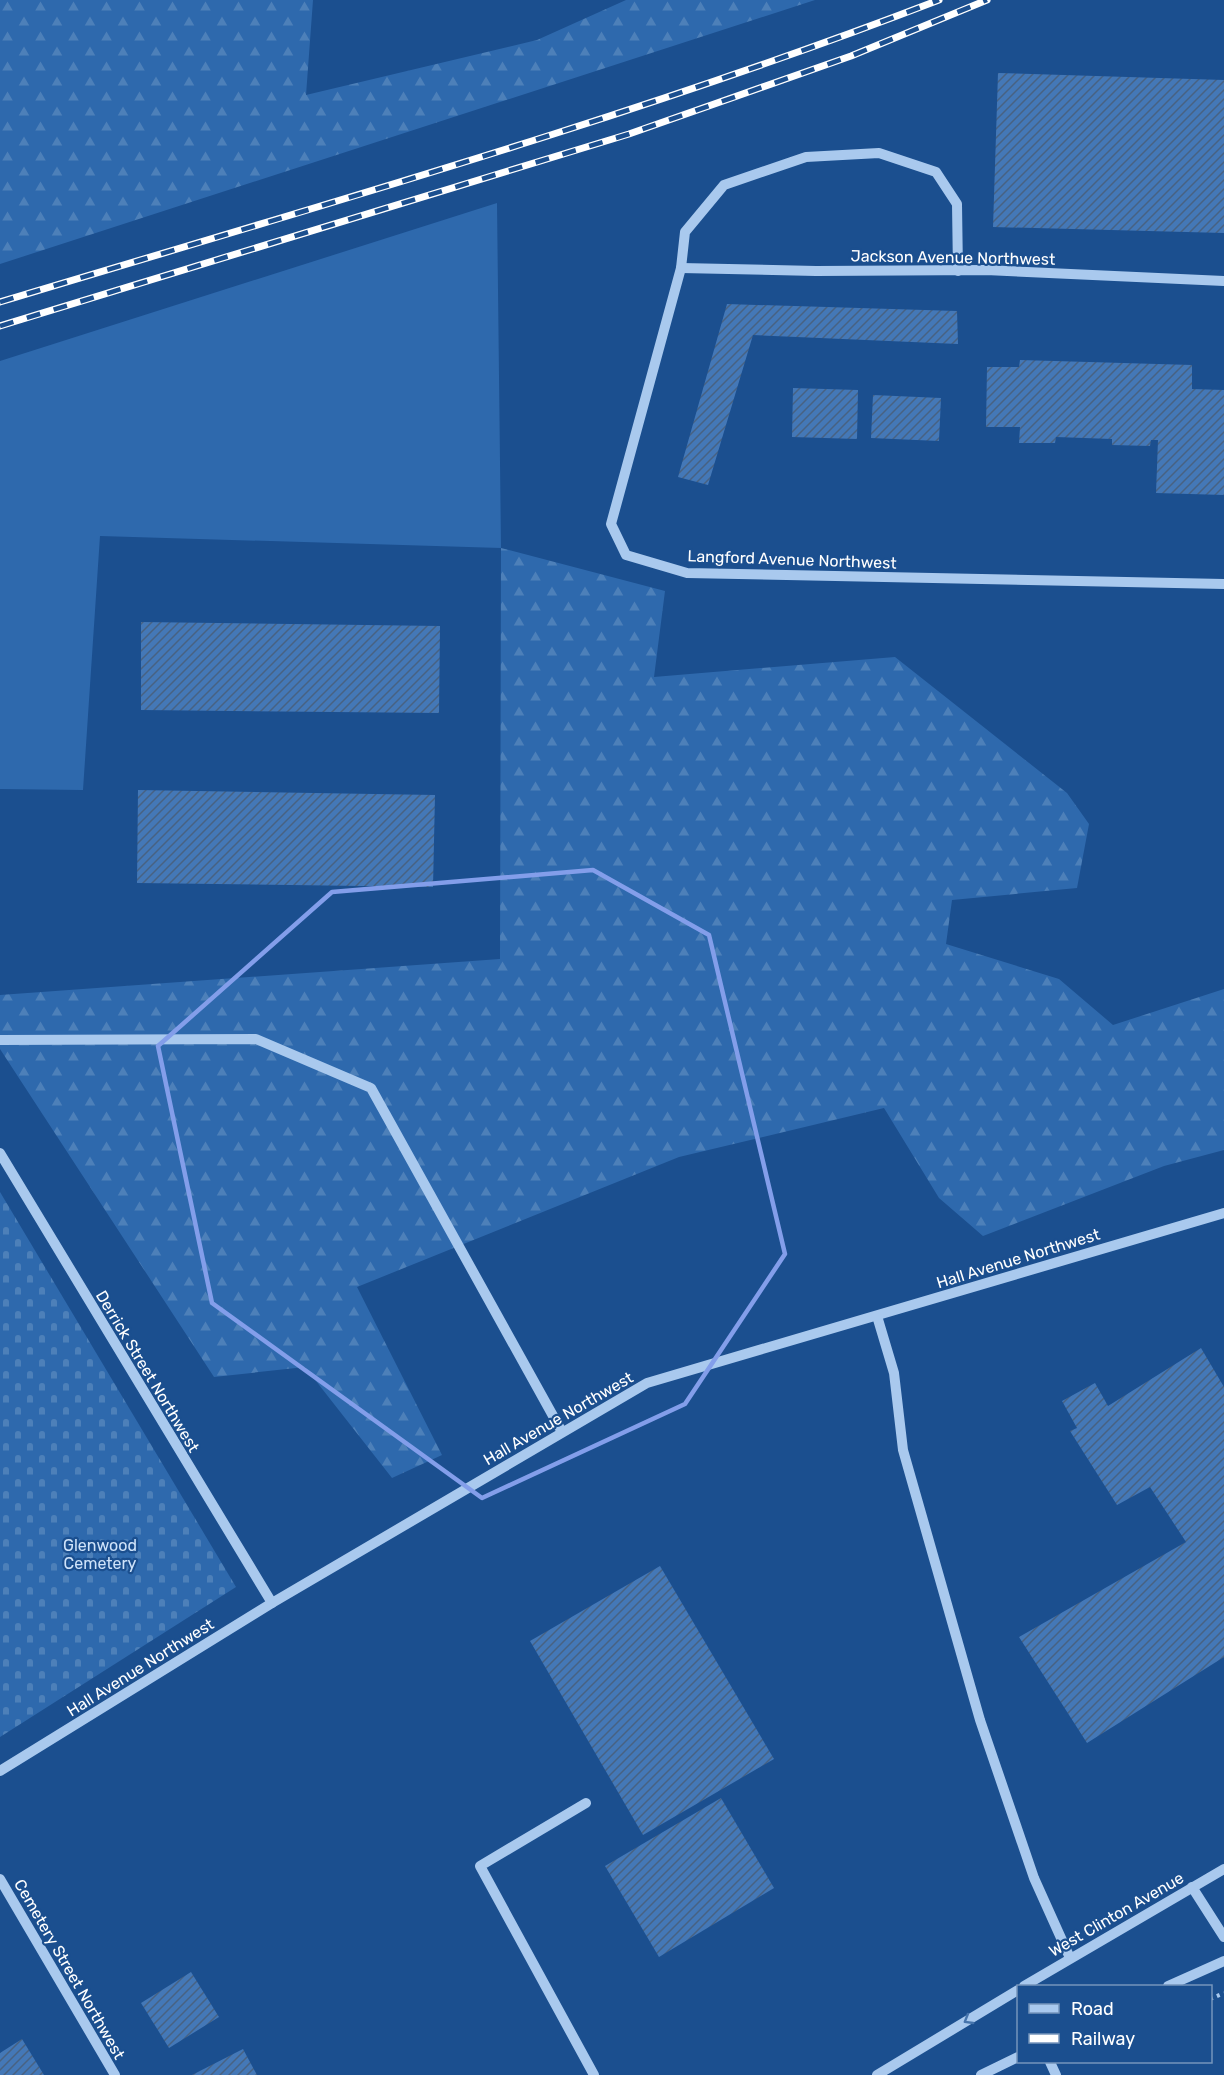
<svg xmlns="http://www.w3.org/2000/svg" width="1224" height="2075" viewBox="0 0 1224 2075" font-family="Rubik,sans-serif">
	<style>
		.grass { fill: #2e69ad }
		.forest { fill: url(#forest-firs) }
		.cemetery { fill: url(#cemetery-stones) }
		.building { fill: url(#building-hatch) }
		.lines { fill: none; stroke-linecap: round; stroke-linejoin: round }
		.path { stroke: #a9c9ee; stroke-width: 4; stroke-dasharray: 3 4.5; stroke-linecap: butt }
		.minor { stroke: #a9c9ee; stroke-width: 10 }
		.rail-casing { stroke: #fff; stroke-width: 7 }
		.rail { stroke: #1b4f8f; stroke-width: 4.5; stroke-dasharray: 14; stroke-linecap: butt }
		.oneway { stroke: #4674ac }
		.marked { fill: none; stroke: #839eea; stroke-width: 4.5; stroke-linejoin: round }
		.labels { text-anchor: middle; stroke-width: 4.5; stroke-linejoin: round; paint-order: stroke }
		.street-label { font-size: 16px; fill: #fff; stroke: #1b4f8f }
		.park-label { font-size: 16px; fill: #cfe3fa; stroke: #1b4f8f }
	</style>
	<defs>
		<pattern id="forest-firs" width="22" height="20" patternUnits="userSpaceOnUse" patternTransform="scale(1.5)"><rect width="22" height="20" fill="#2e69ad"/><path d="M5 1l3.5 6h-7zM16 11l3.5 6h-7z" fill="#4d80b9"/></pattern>
		<pattern id="cemetery-stones" width="16" height="16" patternUnits="userSpaceOnUse" patternTransform="scale(1.5)"><rect width="16" height="16" fill="#2e69ad"/><path d="M2 7V4a2 2 0 0 1 4 0v3zM10 15v-3a2 2 0 0 1 4 0v3z" fill="#4d80b9"/></pattern>
		<pattern id="building-hatch" width="6" height="6" patternUnits="userSpaceOnUse" patternTransform="scale(1.5)"><rect width="6" height="6" fill="#4478b7"/><path d="M-1 1l2-2M0 6l6-6M5 7l2-2" fill="none" stroke="#486282"/></pattern>
	</defs>
	<rect width="100%" height="100%" fill="#1b4f8f"/>
	<!-- grass -->
	<polygon class="grass" points="497,203 501,548 100,536 83,790 0,789 0,361"/>
	<!-- forest -->
	<g class="forest">
		<polygon points="0,0 313,0 306,95 537,40 626,0 815,0 0,264"/>
		<polygon points="501,548 665,591 654,677 895,657 1067,793 1089,824 1077,888 952,900 946,944 1059,979 1113,1025 1224,989 1224,1150 1164,1166 983,1236 939,1198 884,1108 679,1157 357,1287 442,1455 392,1478 305,1367 214,1377 0,1049 0,995 500,959"/>
	</g>
	<!-- cemetery -->
	<polygon class="cemetery" points="0,1192 236,1587 0,1737"/>
	<!-- building -->
	<g class="building">
		<polygon points="998,73 1224,80 1224,233 993,227"/>
		<polygon points="727,304 957,311 958,344 753,335 708,485 678,477"/>
		<polygon points="1020,360 1192,365 1192,389 1224,390 1224,495 1156,493 1158,440 1151,440 1150,446 1112,445 1112,439 1056,437 1055,443 1019,443 1020,427 986,427 987,367 1019,367"/>
		<polygon points="793,388 858,390 857,439 792,437"/>
		<polygon points="873,395 941,398 939,441 871,438"/>
		<polygon points="141,622 440,626 439,713 141,710"/>
		<polygon points="138,790 435,795 433,887 137,883"/>
		<polygon points="1201,1348 1224,1387 1224,1657 1087,1743 1019,1637 1186,1542 1150,1487 1117,1505 1070,1431 1077,1428 1062,1401 1095,1383 1108,1406"/>
		<polygon points="660,1566 774,1759 643,1835 530,1641"/>
		<polygon points="721,1798 774,1888 659,1957 605,1866"/>
		<polygon points="191,1972 219,2017 169,2048 141,2003"/>
		<polygon points="22,2039 44,2075 0,2075 0,2053"/>
		<polygon points="243,2049 257,2075 192,2075"/>
	</g>
	<g class="lines">
		<!-- path -->
		<polyline class="path" points="1210,1999 1224,1993"/>
		<!-- minor -->
		<g class="minor">
			<polyline points="681,268 816,271 986,270 1224,281"/>
			<polyline points="958,271 957,204 936,172 879,153 806,157 724,185 685,232 681,268 611,524 626,555 687,573 1224,584"/>
			<polyline points="0,1040 256,1039 371,1088 562,1432"/>
			<polyline points="0,1153 272,1603"/>
			<polyline points="877,1316 894,1373 903,1450 980,1720 1034,1878 1070,1958"/>
			<polyline points="0,1771 272,1603 647,1383 1224,1213"/>
			<polyline points="586,1803 480,1866 594,2075"/>
			<polyline points="0,1879 115,2075"/>
			<polyline points="1192,1887 1224,1937"/>
			<polyline points="1024,1986 1224,1869"/>
			<polyline points="1168,1986 1224,1961"/>
			<polyline points="1050,2062 1056,2075"/>
			<polyline points="877,2075 1018,1990"/>
			<polyline points="981,2075 1018,2057"/>
		</g>
		<!-- rail casing -->
		<g class="rail-casing">
			<g id="rail">
				<path d="M0,302c315,-95 632,-184 939,-302"/>
				<polyline points="0,326 629,134 851,56 987,0"/>
			</g>
		</g>
		<!-- rail -->
		<use href="#rail" class="rail"/>
	</g>
	<!-- one-way arrows -->
	<defs><path id="oneway-chevron" d="M-2-3.5L2.5 0L-2 3.5" fill="none" stroke-width="1.6" stroke-linecap="round" stroke-linejoin="round" transform="scale(1.5)"/></defs>
	<use class="oneway" href="#oneway-chevron" transform="translate(968 2020) rotate(149)"/>
	<!-- marked area -->
	<path class="marked" d="M593,870l116,65 76,319 -100,150 -203,94 -270,-195 -54,-257 174,-154z"/>
	<g class="labels">
		<!-- street labels -->
		<g class="street-label">
			<text transform="translate(953 257) rotate(1)" y="6">Jackson Avenue Northwest</text>
			<text transform="translate(792 559) rotate(2)" y="6">Langford Avenue Northwest</text>
			<text transform="translate(1018 1258) rotate(-17)" y="6">Hall Avenue Northwest</text>
			<text transform="translate(148 1371) rotate(59)" y="6">Derrick Street Northwest</text>
			<text transform="translate(558 1418) rotate(-30)" y="6">Hall Avenue Northwest</text>
			<text transform="translate(140 1667) rotate(-32)" y="6">Hall Avenue Northwest</text>
			<text transform="translate(1116 1914) rotate(-30)" y="6">West Clinton Avenue</text>
			<text transform="translate(70 1969) rotate(60)" y="6">Cemetery Street Northwest</text>
		</g>
		<!-- park labels -->
		<g class="park-label">
			<text x="100" y="1551">Glenwood<tspan x="100" dy="18">Cemetery</tspan></text>
		</g>
	</g>
	<!-- legend -->
	<rect x="1017" y="1985" width="195" height="78" fill="#1b4f8f" stroke="#7695bc" stroke-width="1.5"/>
	<rect x="1029" y="2004" width="30" height="9" fill="#a9c9ee" stroke="#7695bc" stroke-width="1.5"/>
	<text x="1071" y="2015" font-size="18" fill="#ffffff">Road</text>
	<rect x="1029" y="2034" width="30" height="9" fill="#ffffff" stroke="#7695bc" stroke-width="1.5"/>
	<text x="1071" y="2045" font-size="18" fill="#ffffff">Railway</text>
</svg>
